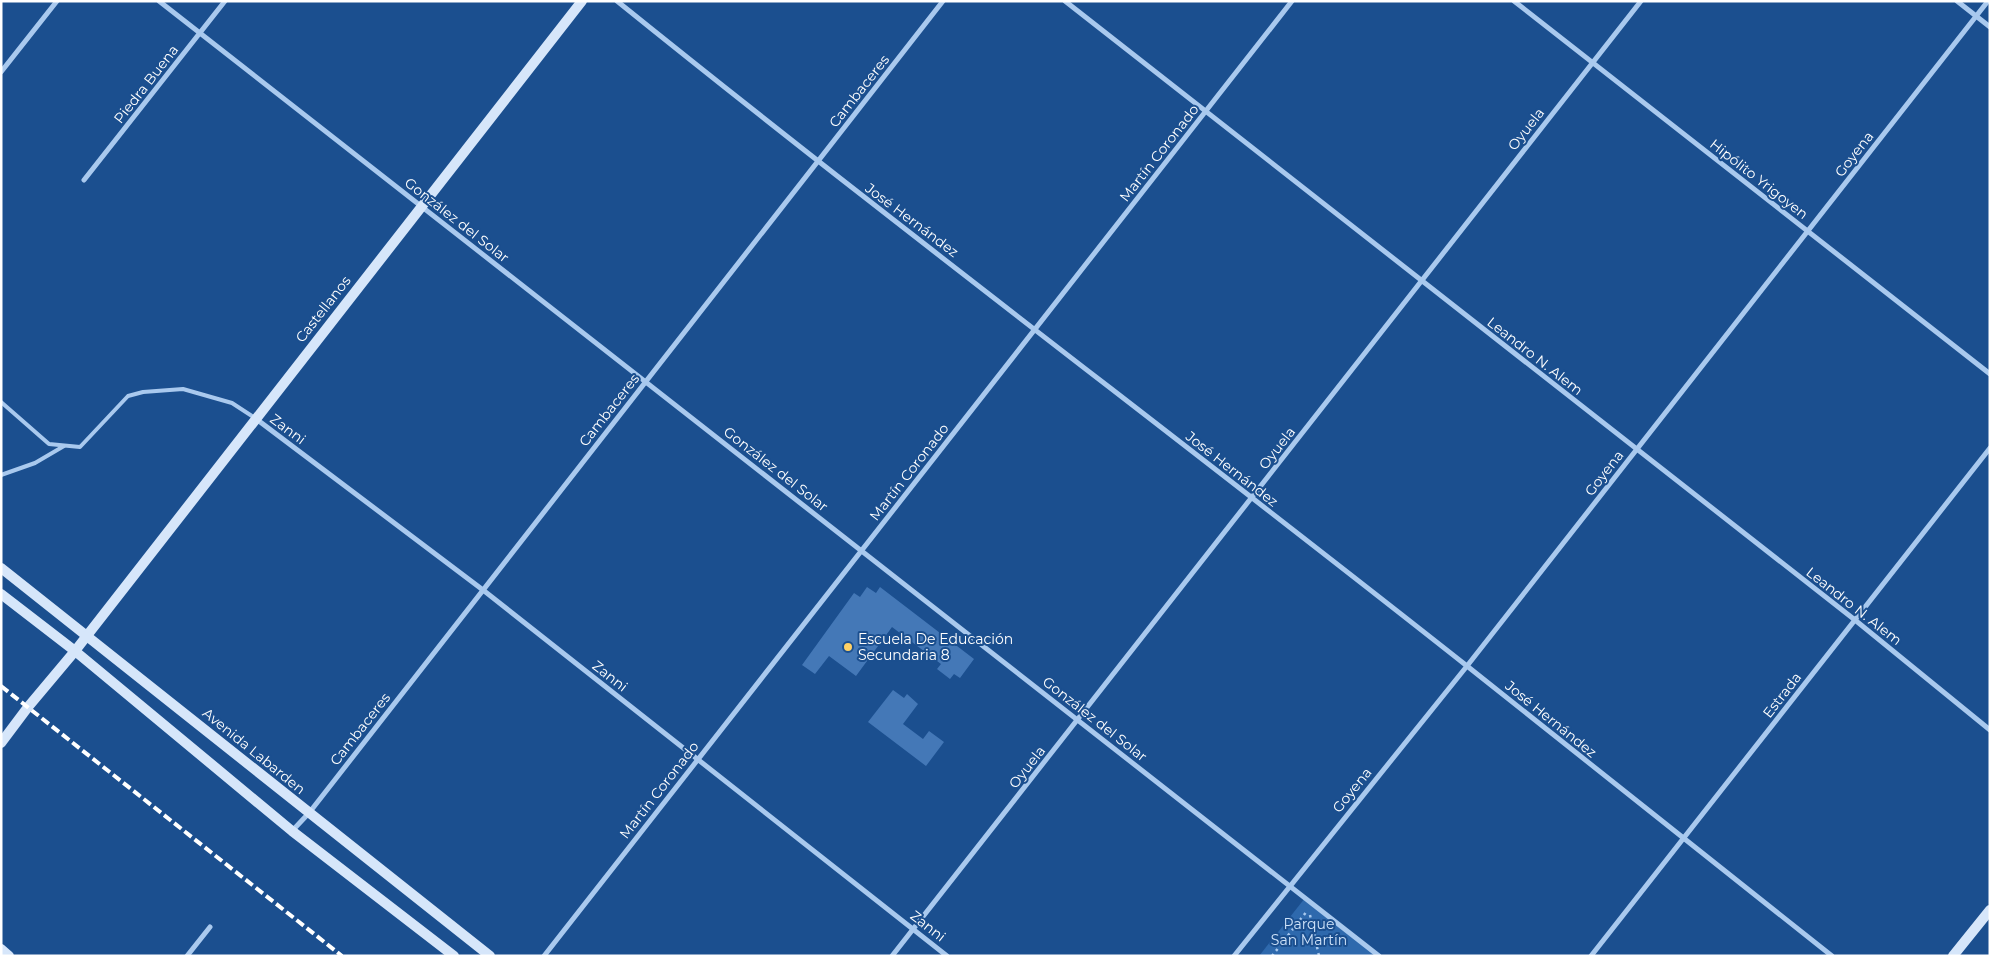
<svg xmlns="http://www.w3.org/2000/svg" width="1991" height="957" viewBox="0 0 1991 957" font-family="Montserrat,sans-serif">
	<style>
		.green { fill: #2e69ad }
		.building { fill: #4478b7 }
		.lines { fill: none; stroke-linecap: round; stroke-linejoin: round }
		.path { stroke: #a9c9ee; stroke-width: 2.5; stroke-dasharray: 2.5 4; stroke-linecap: butt }
		.lane { stroke: #a9c9ee; stroke-width: 4 }
		.street { stroke: #a9c9ee; stroke-width: 5 }
		.secondary { stroke: #d6e6fa; stroke-width: 10 }
		.rail { stroke: #fff; stroke-width: 4; stroke-dasharray: 9 4; stroke-linecap: butt }
		.poi-dot { fill: #ffd166; stroke: #1b4f8f; stroke-width: 2 }
		.labels { text-anchor: middle; stroke-width: 4; stroke-linejoin: round; paint-order: stroke }
		.street-label { font-size: 14px; fill: #fff; stroke: #1b4f8f }
		.poi-label { font-size: 14px; fill: #fff; stroke: #1b4f8f; text-anchor: start }
		.park-label { font-size: 14px; fill: #cfe3fa; stroke: #1b4f8f }
	</style>
	<rect width="100%" height="100%" fill="#1b4f8f"/>
	<!-- green -->
	<polygon class="green" points="1305,898 1377,956 1259,956"/>
	<!-- building -->
	<g class="building">
		<polygon points="867,587 876,593 880,587 974,659 960,678 954,674 950,679 937,669 941,664 892,627 856,676 829,656 815,674 802,665 854,593 860,597"/>
		<polygon points="893,690 904,698 907,694 918,704 903,724 923,739 929,731 944,742 926,766 868,722"/>
	</g>
	<g class="lines">
		<!-- path -->
		<g class="path">
			<polyline points="1310,915 1319,956"/>
			<polyline points="1272,956 1307,911"/>
		</g>
		<!-- lane -->
		<g class="lane">
			<polyline points="1,402 49,444 80,447 128,396 143,392 183,389 232,403 255,418"/>
			<polyline points="1,475 35,463 64,446"/>
		</g>
		<!-- street -->
		<g class="street">
			<polyline points="159,1 1379,956"/>
			<path d="M617,1c280,226 568,442 850,665 122,96 243,194 365,290"/>
			<polyline points="1065,1 1855,620 1990,730"/>
			<polyline points="1514,1 1990,374"/>
			<polyline points="1957,1 1990,27"/>
			<polyline points="1,72 57,1"/>
			<polyline points="84,180 225,1"/>
			<polyline points="255,418 483,590 947,956"/>
			<polyline points="292,831 309,813 943,1"/>
			<polyline points="187,956 210,927"/>
			<polyline points="544,956 1292,1"/>
			<polyline points="892,956 1641,1"/>
			<polyline points="1234,956 1467,666 1988,1"/>
			<polyline points="1591,956 1990,448"/>
		</g>
		<!-- secondary -->
		<g class="secondary">
			<polyline points="1,568 490,956"/>
			<polyline points="1,594 75,651 292,831 454,956"/>
			<polyline points="1,743 28,707 75,651 582,1"/>
			<polyline points="1,949 9,956"/>
			<polyline points="1953,956 1990,910"/>
		</g>
		<!-- rail -->
		<polyline class="rail" points="1,686 342,956"/>
	</g>
	<!-- markers -->
	<circle class="poi-dot" cx="848" cy="647" r="5"/>
	<g class="labels">
		<!-- street labels -->
		<g class="street-label">
			<text transform="translate(146 84) rotate(-52)" y="5">Piedra Buena</text>
			<text transform="translate(859 91) rotate(-52)" y="5">Cambaceres</text>
			<text transform="translate(1526 129) rotate(-52)" y="5">Oyuela</text>
			<text transform="translate(1159 153) rotate(-52)" y="5">Martín Coronado</text>
			<text transform="translate(1854 154) rotate(-52)" y="5">Goyena</text>
			<text transform="translate(1759 179) rotate(38)" y="5">Hipólito Yrigoyen</text>
			<text transform="translate(457 220) rotate(38)" y="5">González del Solar</text>
			<text transform="translate(912 220) rotate(37)" y="5">José Hernández</text>
			<text transform="translate(323 309) rotate(-52)" y="5">Castellanos</text>
			<text transform="translate(1535 356) rotate(38)" y="5">Leandro N. Alem</text>
			<text transform="translate(609 410) rotate(-52)" y="5">Cambaceres</text>
			<text transform="translate(288 429) rotate(37)" y="5">Zanni</text>
			<text transform="translate(1277 448) rotate(-52)" y="5">Oyuela</text>
			<text transform="translate(776 469) rotate(38)" y="5">González del Solar</text>
			<text transform="translate(1232 469) rotate(38)" y="5">José Hernández</text>
			<text transform="translate(909 472) rotate(-52)" y="5">Martín Coronado</text>
			<text transform="translate(1604 473) rotate(-52)" y="5">Goyena</text>
			<text transform="translate(1854 606) rotate(38)" y="5">Leandro N. Alem</text>
			<text transform="translate(610 676) rotate(38)" y="5">Zanni</text>
			<text transform="translate(1782 695) rotate(-52)" y="5">Estrada</text>
			<text transform="translate(1095 719) rotate(38)" y="5">González del Solar</text>
			<text transform="translate(1551 719) rotate(39)" y="5">José Hernández</text>
			<text transform="translate(360 729) rotate(-52)" y="5">Cambaceres</text>
			<text transform="translate(254 751) rotate(39)" y="5">Avenida Labarden</text>
			<text transform="translate(1027 767) rotate(-52)" y="5">Oyuela</text>
			<text transform="translate(659 790) rotate(-52)" y="5">Martín Coronado</text>
			<text transform="translate(1352 790) rotate(-51)" y="5">Goyena</text>
			<text transform="translate(928 926) rotate(38)" y="5">Zanni</text>
		</g>
		<!-- poi labels -->
		<g class="poi-label">
			<text x="858" y="644">Escuela De Educación<tspan x="858" dy="16">Secundaria 8</tspan></text>
		</g>
		<!-- park labels -->
		<g class="park-label">
			<text x="1309" y="929">Parque<tspan x="1309" dy="16">San Martín</tspan></text>
		</g>
	</g>
	<!-- border -->
	<rect width="1991" height="957" fill="none" stroke="#ffffff" stroke-width="5"/>
</svg>
